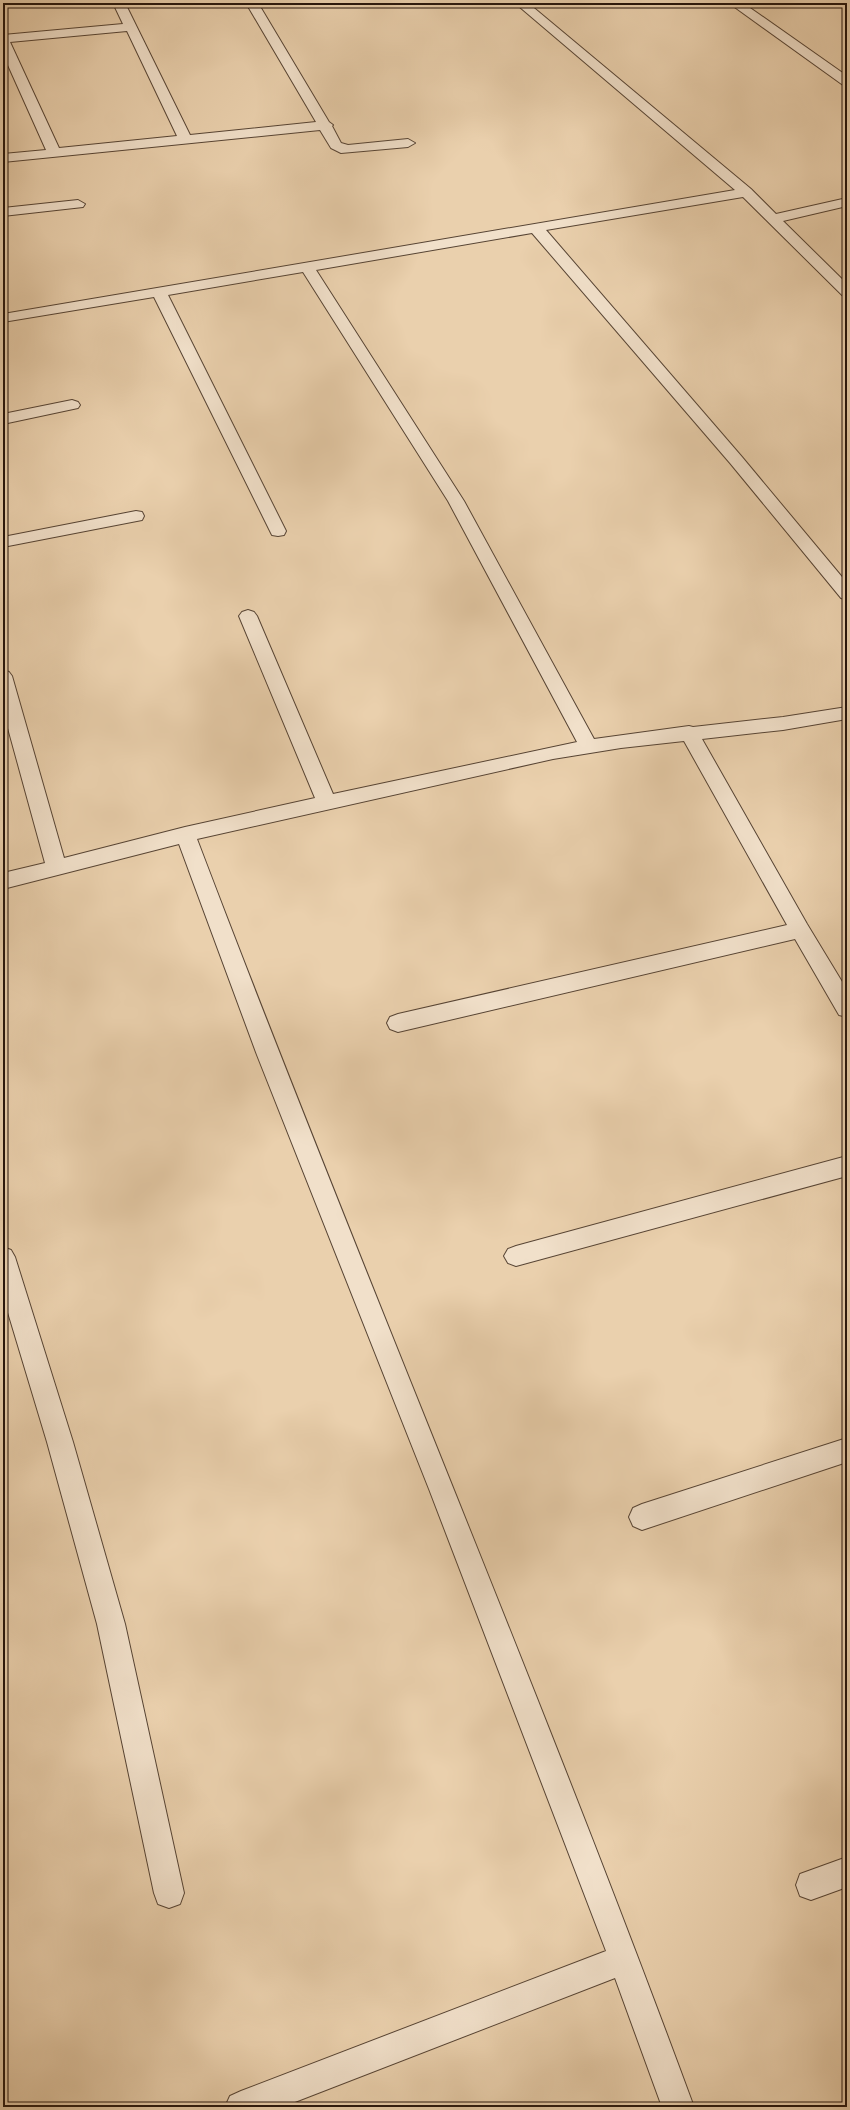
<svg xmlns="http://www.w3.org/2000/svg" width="850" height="2110" viewBox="0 0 850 2110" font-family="'IM FELL Great Primer',serif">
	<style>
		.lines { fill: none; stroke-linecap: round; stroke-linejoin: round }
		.minor-casing { stroke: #574434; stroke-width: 2 }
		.minor { fill: #f1e0ca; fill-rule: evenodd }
	</style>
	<rect width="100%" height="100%" fill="#ead0ad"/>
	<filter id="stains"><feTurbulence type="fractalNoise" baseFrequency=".005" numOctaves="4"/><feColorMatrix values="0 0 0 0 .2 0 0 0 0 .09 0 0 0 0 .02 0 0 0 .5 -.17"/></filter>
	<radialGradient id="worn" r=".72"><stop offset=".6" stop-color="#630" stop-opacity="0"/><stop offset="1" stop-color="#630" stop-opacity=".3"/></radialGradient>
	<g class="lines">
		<!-- minor casing -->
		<g class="minor-casing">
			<g id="minor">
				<path d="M113,3h12l65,132 126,-13 -70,-119h12l71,119 4,3 -1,1 9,17 7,2 60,-6 7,4 -7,4 -67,6 -10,-5 -11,-18 -317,32v-8l43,-4 -43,-96v-19l120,-11zM127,31l50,105 -118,12 -49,-106z"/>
				<path d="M515,3h13l223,186 25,25 71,-16v8l-64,15 64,63v12l-5,-1 -99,-98 -197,33 196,227 105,126v17l-6,-2 -111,-135 -198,-230 -216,37 148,231 130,238 95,-13 4,1 90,-10 64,-10v12l-64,11 -81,9 105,185 40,66v27l-8,-2 -44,-76 -397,93 -8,-3 -3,-6 3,-6 8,-3 389,-89 -103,-184 -63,7 -68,11 -356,80c161,425 340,842 497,1268h-32l-47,-129 -333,129h-57l5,-11 11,-5 365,-140 -177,-462 -172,-434 -78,-211 -176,45v-16l42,-10 -42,-153v-40l6,2 3,4 52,182 121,-31 130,-29 -76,-182 3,-4 6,-2 6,2 3,4 76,178 244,-52 -129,-241 -145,-229 -135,23 118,236 -2,4 -6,1 -6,-1 -2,-4 -116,-234 -151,25v-8l732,-124z"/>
				<polygon points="729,3 743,3 847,76 847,86 843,85"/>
				<polygon points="78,200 85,204 83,207 3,216 3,208"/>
				<polygon points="72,400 78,402 80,405 78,408 3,424 3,414"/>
				<polygon points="136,511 142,512 144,516 142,520 3,547 3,537"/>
				<polygon points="847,1156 847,1176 516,1266 508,1263 504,1256 508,1249 516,1246"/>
				<polygon points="3,1247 11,1250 15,1257 73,1442 125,1624 184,1893 180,1904 169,1908 158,1904 154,1893 97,1624 47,1442 3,1296"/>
				<polygon points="847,1438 847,1462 642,1530 633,1526 629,1517 633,1508 642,1504"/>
				<polygon points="847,1857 847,1887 811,1900 800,1896 796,1885 800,1874"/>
			</g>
		</g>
		<!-- minor -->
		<use href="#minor" class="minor"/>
	</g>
	<!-- margin -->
	<rect width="850" height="2110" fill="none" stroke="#ead0ad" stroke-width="16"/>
	<rect x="4" y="4" width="842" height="2102" fill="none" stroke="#26150c" stroke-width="2"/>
	<rect x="8" y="8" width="834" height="2094" fill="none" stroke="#26150c"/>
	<rect width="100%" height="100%" filter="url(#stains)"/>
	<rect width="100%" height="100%" fill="url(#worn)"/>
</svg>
